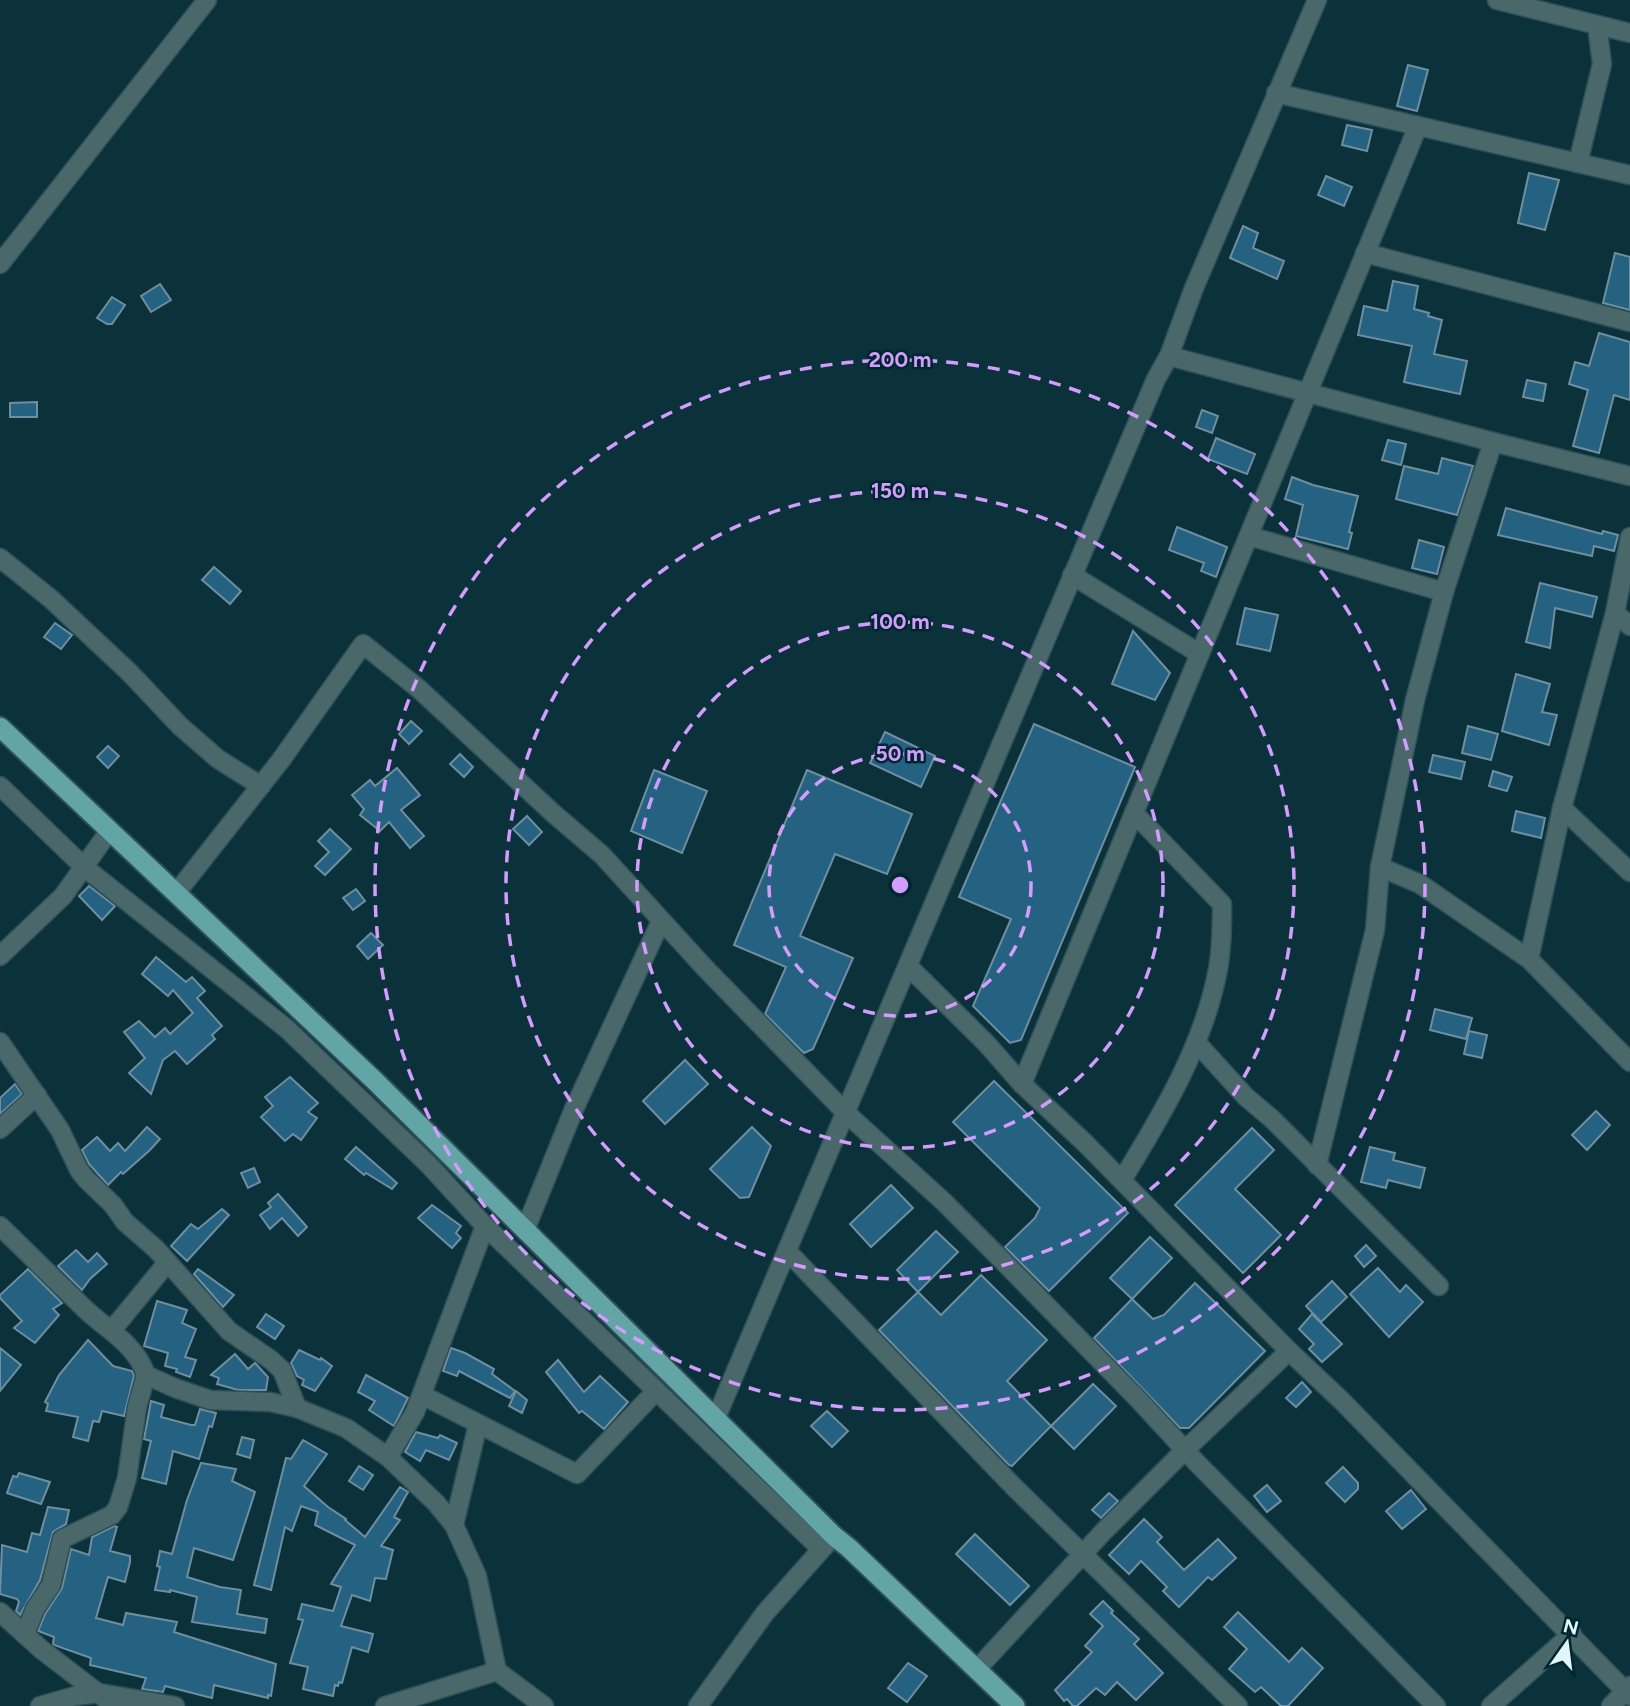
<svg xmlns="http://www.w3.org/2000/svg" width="1630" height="1706" viewBox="0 0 1630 1706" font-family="Figtree,sans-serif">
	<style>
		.building { fill: #256180; stroke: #6f8ea0; stroke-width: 2 }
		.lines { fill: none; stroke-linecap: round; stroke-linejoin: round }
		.minor-casing { stroke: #2d5059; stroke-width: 21 }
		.primary-casing { stroke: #2d5059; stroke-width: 23 }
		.minor { stroke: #4a6869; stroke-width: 18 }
		.primary { stroke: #63a4a6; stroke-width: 19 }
		.ring { fill: none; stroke: #d29dfd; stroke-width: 3.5; stroke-dasharray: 12 9 }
		.centre { fill: #d29dfd; stroke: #002730; stroke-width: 3.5 }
		.ring-label { font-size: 21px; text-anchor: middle; font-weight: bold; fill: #d29dfd; stroke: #002730; stroke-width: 5; stroke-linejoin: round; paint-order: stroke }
	</style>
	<rect width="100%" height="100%" fill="#0b313a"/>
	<!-- building -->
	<g class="building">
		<polygon points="1408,65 1428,70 1417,111 1397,106"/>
		<polygon points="1347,125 1372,130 1367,151 1342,145"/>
		<polygon points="1529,173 1559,180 1545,230 1518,223"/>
		<polygon points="1326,176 1352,187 1344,206 1318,195"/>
		<polygon points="1243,226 1258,233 1253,248 1284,261 1277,279 1230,258"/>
		<polygon points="1615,253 1630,257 1630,310 1603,303"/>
		<polygon points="1393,281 1418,286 1414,309 1429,313 1428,316 1442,320 1434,354 1467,361 1460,394 1404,382 1412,346 1358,335 1364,306 1387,311"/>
		<polygon points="160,284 171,300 151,312 141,296"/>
		<polygon points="112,297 125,305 112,324 107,324 97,318"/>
		<polygon points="1599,333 1630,342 1630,400 1614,395 1599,453 1573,446 1588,390 1569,384 1575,362 1589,366"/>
		<polygon points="1527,380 1546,384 1543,401 1523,397"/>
		<polygon points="37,402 37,417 10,417 10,403"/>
		<polygon points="1202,410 1218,416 1212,433 1196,427"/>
		<polygon points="1216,438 1255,454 1247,474 1208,459"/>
		<polygon points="1388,440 1406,444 1401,465 1382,460"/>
		<polygon points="1442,458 1473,466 1457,515 1396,499 1404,466 1438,474"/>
		<polygon points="1292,477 1313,485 1358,496 1349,532 1352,533 1348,549 1296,536 1303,505 1285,499"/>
		<polygon points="1506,508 1602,534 1603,531 1618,535 1614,551 1594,546 1592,556 1498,535"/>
		<polygon points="1177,527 1227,547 1216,577 1201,571 1204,563 1169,550"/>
		<polygon points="1419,540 1444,547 1437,574 1412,568"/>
		<polygon points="214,567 241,591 230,604 202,580"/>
		<polygon points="1540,583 1597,597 1592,617 1555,608 1550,648 1526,642"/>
		<polygon points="1245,608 1278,615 1270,651 1237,644"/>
		<polygon points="55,623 72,635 61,649 44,637"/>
		<polygon points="1133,631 1170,673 1155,700 1112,684"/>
		<polygon points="1516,674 1550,684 1542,712 1557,715 1549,745 1502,731"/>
		<polygon points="411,721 422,731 409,744 399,734"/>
		<polygon points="1034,724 1135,767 1021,1040 1010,1043 973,1006 1011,919 959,897"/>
		<polygon points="1468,726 1498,734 1491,760 1462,753"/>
		<polygon points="885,732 935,756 921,787 870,763"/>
		<polygon points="108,746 119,756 108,768 97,757"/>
		<polygon points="460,754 473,767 464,777 450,764"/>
		<polygon points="1433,755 1465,762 1461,779 1429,772"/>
		<polygon points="397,768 420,795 401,810 424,836 410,848 389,822 380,831 360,815 364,809 352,795 370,780 375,786"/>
		<polygon points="654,770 707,791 682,853 631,831"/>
		<polygon points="807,770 912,814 887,874 835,854 800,936 853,958 813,1049 804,1053 765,1014 786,967 734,945"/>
		<polygon points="1493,771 1512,777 1507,791 1489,786"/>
		<polygon points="1516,811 1545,818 1541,838 1512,831"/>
		<polygon points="527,816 542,832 529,845 513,829"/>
		<polygon points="330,829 351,849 325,875 315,866 329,852 318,841"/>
		<polygon points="89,886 115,906 102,920 79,896"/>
		<polygon points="356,889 365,901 353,910 343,898"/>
		<polygon points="371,933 383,945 368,959 357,946"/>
		<polygon points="156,957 186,982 192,977 205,991 197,998 222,1026 212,1035 215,1039 187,1064 175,1051 163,1060 151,1094 129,1073 145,1058 124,1032 139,1021 155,1037 165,1028 170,1034 193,1013 173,990 168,996 142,974"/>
		<polygon points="1435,1009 1472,1018 1466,1039 1430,1030"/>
		<polygon points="1469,1031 1487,1035 1482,1058 1464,1054"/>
		<polygon points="685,1060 708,1084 665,1124 643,1101"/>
		<polygon points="290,1077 318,1103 308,1112 317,1118 301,1140 293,1134 285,1141 261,1117 273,1106 265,1097"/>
		<polygon points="994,1081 1128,1213 1049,1291 1005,1247 1035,1218 1040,1208 953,1122"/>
		<polygon points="15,1084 22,1094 0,1114 0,1098"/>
		<polygon points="1596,1111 1610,1125 1587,1150 1572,1135"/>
		<polygon points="147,1127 160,1139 150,1150 123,1174 121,1172 108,1185 89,1164 82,1150 97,1137 110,1151 118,1143 125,1151"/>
		<polygon points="752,1127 771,1146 749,1197 740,1198 710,1169"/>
		<polygon points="1252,1128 1274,1150 1235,1189 1281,1235 1243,1273 1175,1205"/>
		<polygon points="356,1147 397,1183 392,1189 366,1173 364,1175 345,1159"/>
		<polygon points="1370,1147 1395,1153 1393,1160 1425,1168 1420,1188 1388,1180 1386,1188 1361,1182"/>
		<polygon points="254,1168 260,1182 248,1188 241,1173"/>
		<polygon points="891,1185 913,1208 871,1247 850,1224"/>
		<polygon points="278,1194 307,1227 298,1236 282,1218 270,1229 260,1215 271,1207 268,1203"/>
		<polygon points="432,1205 461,1226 456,1233 461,1238 452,1248 418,1218"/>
		<polygon points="222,1209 229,1215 187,1261 171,1246 191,1224 198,1229"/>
		<polygon points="936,1231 958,1252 918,1292 897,1270"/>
		<polygon points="1150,1237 1172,1258 1132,1299 1110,1278"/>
		<polygon points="1366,1245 1376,1256 1364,1267 1355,1256"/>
		<polygon points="76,1250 88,1262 97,1253 107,1264 90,1279 82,1290 58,1266"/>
		<polygon points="1378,1268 1400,1292 1406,1285 1423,1302 1389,1337 1350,1294"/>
		<polygon points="28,1269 62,1303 53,1309 59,1315 35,1343 14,1328 22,1321 0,1298 0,1295"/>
		<polygon points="198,1269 234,1295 223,1307 194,1274"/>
		<polygon points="981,1275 1047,1340 1007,1381 1051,1426 1012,1466 1009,1465 879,1330 918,1292 941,1315"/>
		<polygon points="1332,1281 1347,1297 1321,1322 1306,1306"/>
		<polygon points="1195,1283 1265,1351 1189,1428 1180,1428 1094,1338 1132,1299 1153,1319 1164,1315"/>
		<polygon points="157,1301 187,1310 182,1323 196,1329 185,1357 196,1360 190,1377 176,1372 177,1369 165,1366 168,1353 144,1346"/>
		<polygon points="266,1314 284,1326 275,1339 257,1327"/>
		<polygon points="1312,1314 1342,1344 1322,1362 1309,1349 1314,1344 1299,1329"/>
		<polygon points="88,1340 113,1366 132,1371 134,1376 124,1416 102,1411 99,1422 93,1421 88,1441 73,1437 78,1417 46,1411 48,1404 45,1402 59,1375"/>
		<polygon points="0,1348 21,1365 0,1391"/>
		<polygon points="451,1348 465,1353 494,1369 492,1374 515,1391 510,1398 459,1371 457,1376 443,1371"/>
		<polygon points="299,1350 320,1360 321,1358 332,1366 315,1391 302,1385 304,1380 297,1376 291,1363"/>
		<polygon points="235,1354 248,1369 255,1363 268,1377 266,1390 238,1390 217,1384 219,1378 211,1375"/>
		<polygon points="558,1360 584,1392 600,1376 628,1402 604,1429 582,1411 579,1413 546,1372"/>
		<polygon points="366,1375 408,1398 394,1426 369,1410 375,1401 358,1392"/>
		<polygon points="1302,1382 1311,1392 1296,1407 1286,1398"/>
		<polygon points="1093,1384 1116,1406 1074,1449 1051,1426"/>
		<polygon points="516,1391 527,1400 522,1413 509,1406"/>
		<polygon points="151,1401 164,1405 161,1417 191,1425 195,1425 200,1409 216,1413 212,1427 209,1426 199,1459 173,1451 166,1484 142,1478 151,1441 144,1439"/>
		<polygon points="827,1411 848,1431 832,1447 811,1426"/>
		<polygon points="416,1432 438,1438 440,1435 457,1443 449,1460 426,1450 420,1461 405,1452"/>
		<polygon points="242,1437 254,1440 250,1458 237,1454"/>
		<polygon points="303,1440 327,1454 304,1486 328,1507 346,1519 345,1520 365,1537 400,1487 408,1492 394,1517 400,1520 381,1546 393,1550 386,1579 375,1578 370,1601 352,1595 341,1626 373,1634 368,1652 352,1647 342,1683 339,1682 338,1686 335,1685 333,1696 303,1689 308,1667 290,1663 303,1620 298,1619 302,1604 333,1611 341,1587 331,1584 355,1545 315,1525 318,1512 301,1506 292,1531 285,1527 271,1590 254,1585 286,1458 291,1459"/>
		<polygon points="201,1463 236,1469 232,1481 255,1492 233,1560 194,1548 187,1577 220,1587 241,1590 237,1614 267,1619 265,1633 192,1622 197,1597 170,1590 170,1592 155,1590 160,1567 157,1566 160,1551 172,1554 187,1500"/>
		<polygon points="359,1466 373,1475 363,1490 349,1481"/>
		<polygon points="1343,1467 1358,1483 1358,1489 1345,1502 1326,1483"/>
		<polygon points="19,1473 50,1482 41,1504 7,1493 13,1476 17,1477"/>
		<polygon points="1267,1485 1281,1501 1267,1512 1254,1496"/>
		<polygon points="1411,1490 1426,1509 1402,1529 1386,1511"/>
		<polygon points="1109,1493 1118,1501 1101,1518 1092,1510"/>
		<polygon points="48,1507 69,1510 66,1524 53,1532 40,1580 20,1615 16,1611 19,1602 17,1599 0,1594 2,1545 27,1552 32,1533 40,1535"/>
		<polygon points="1144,1519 1162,1537 1157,1542 1184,1570 1218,1539 1236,1558 1212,1580 1208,1577 1179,1607 1163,1591 1167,1587 1141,1561 1129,1574 1109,1555"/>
		<polygon points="114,1526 117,1527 110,1551 130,1556 130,1562 125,1582 108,1577 96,1618 123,1625 126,1613 177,1622 174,1632 276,1664 271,1696 268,1695 268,1698 214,1685 212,1698 165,1686 163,1692 142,1689 146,1678 90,1665 91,1658 54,1645 53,1644 54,1637 38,1631 45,1614 62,1588 71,1549 89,1555 92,1537"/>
		<polygon points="975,1534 1029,1586 1010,1605 956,1554"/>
		<polygon points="1103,1601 1113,1611 1111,1613 1139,1639 1134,1644 1163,1673 1136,1700 1117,1682 1105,1695 1096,1688 1077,1706 1073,1706 1067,1699 1064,1701 1055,1690 1092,1652 1085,1646 1103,1626 1090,1614"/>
		<polygon points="1238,1612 1289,1662 1302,1648 1323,1668 1288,1706 1281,1706 1261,1687 1255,1692 1229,1669 1247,1649 1224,1627"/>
		<polygon points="908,1663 927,1676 907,1702 888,1688"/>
	</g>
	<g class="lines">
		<!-- minor casing -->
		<g class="minor-casing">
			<g id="minor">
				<polyline points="1497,0 1630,33"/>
				<polyline points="1276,93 1630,175"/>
				<polyline points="1578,163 1602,64 1597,25"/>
				<polyline points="1365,253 1630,322"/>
				<polyline points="0,264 207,0"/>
				<polyline points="1169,356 1493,442 1630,476"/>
				<polyline points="1249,536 1444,592"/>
				<polyline points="0,558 51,599 130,673 180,726 218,759 261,786"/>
				<polyline points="1072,575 1200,654"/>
				<polyline points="1615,613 1630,626"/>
				<polyline points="0,786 84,867 287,1029 428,1164 485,1226 820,1548"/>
				<polyline points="1562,808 1630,872"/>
				<polyline points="1380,867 1420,884 1529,959 1630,1062"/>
				<polyline points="177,892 281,760 363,644 419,689 554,814 602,855 705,968 846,1113 944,1202 999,1257 1137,1398 1197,1463 1436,1706"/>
				<polyline points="0,956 63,896 110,830"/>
				<polyline points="1529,959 1562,808 1615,613 1630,537"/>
				<polyline points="908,966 986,1043 1022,1084 1086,1144 1289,1351 1342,1401 1630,1696"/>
				<polyline points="0,1042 60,1130 79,1170 86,1179 113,1205 125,1222 156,1249 229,1331 271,1360 282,1370 297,1408"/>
				<polyline points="1196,1042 1246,1097 1271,1118 1439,1286"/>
				<polyline points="1022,1084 1418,126"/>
				<polyline points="0,1129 37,1095"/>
				<polyline points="1317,1165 1375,930 1380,867 1415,700 1444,592 1493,442"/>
				<path d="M1122,1180c40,-65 82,-135 96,-211 4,-22 4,-43 4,-65l-88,-91"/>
				<path d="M0,1226c28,27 56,55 85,83 22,21 51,35 61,66l-9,32 -10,71 -9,29 -6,8 -50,24 -11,46 -16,24 -10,25"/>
				<polyline points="525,1230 574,1109 661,921"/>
				<polyline points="787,1251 1014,1487 1238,1706"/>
				<polyline points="112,1330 167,1263"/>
				<polyline points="146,1375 175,1388 210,1400 270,1402 297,1408 346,1428 388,1457 436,1503 454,1525 477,1576 497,1671"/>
				<polyline points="422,1395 577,1474 656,1391"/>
				<polyline points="716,1418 1156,379 1169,356 1194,288 1317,0"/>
				<polyline points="388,1457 415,1412 485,1226"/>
				<polyline points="454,1525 478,1424"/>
				<polyline points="0,1612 42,1650 115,1706"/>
				<polyline points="978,1668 1104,1531 1185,1450 1289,1351"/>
				<polyline points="40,1706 75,1696 100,1693 175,1706"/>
				<polyline points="385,1706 497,1671 544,1706"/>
				<polyline points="698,1706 765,1613 829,1541"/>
				<polyline points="1491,1706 1572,1634"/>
				<polyline points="1611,1706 1630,1686"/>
			</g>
		</g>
		<!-- primary casing -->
		<g class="primary-casing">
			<polyline id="primary" points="0,727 374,1080 834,1536 849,1548 1015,1706"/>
		</g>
		<!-- minor -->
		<use href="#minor" class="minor"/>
		<!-- primary -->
		<use href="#primary" class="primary"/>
	</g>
	<!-- distance rings -->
	<g class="ring">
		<circle cx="900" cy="885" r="131"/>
		<circle cx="900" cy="885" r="263"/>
		<circle cx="900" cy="885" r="394"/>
		<circle cx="900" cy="885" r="525"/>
	</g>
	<circle cx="900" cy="885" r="10" class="centre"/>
	<g class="ring-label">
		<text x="900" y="367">200 m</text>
		<text x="900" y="498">150 m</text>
		<text x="900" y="629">100 m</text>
		<text x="900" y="761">50 m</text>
	</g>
	<!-- north arrow -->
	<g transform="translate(1567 1643) rotate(14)" stroke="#002730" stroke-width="5" paint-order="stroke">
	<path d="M0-5L12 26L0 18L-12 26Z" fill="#e1f5fa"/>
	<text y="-10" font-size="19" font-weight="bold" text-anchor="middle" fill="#e1f5fa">N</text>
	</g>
</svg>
